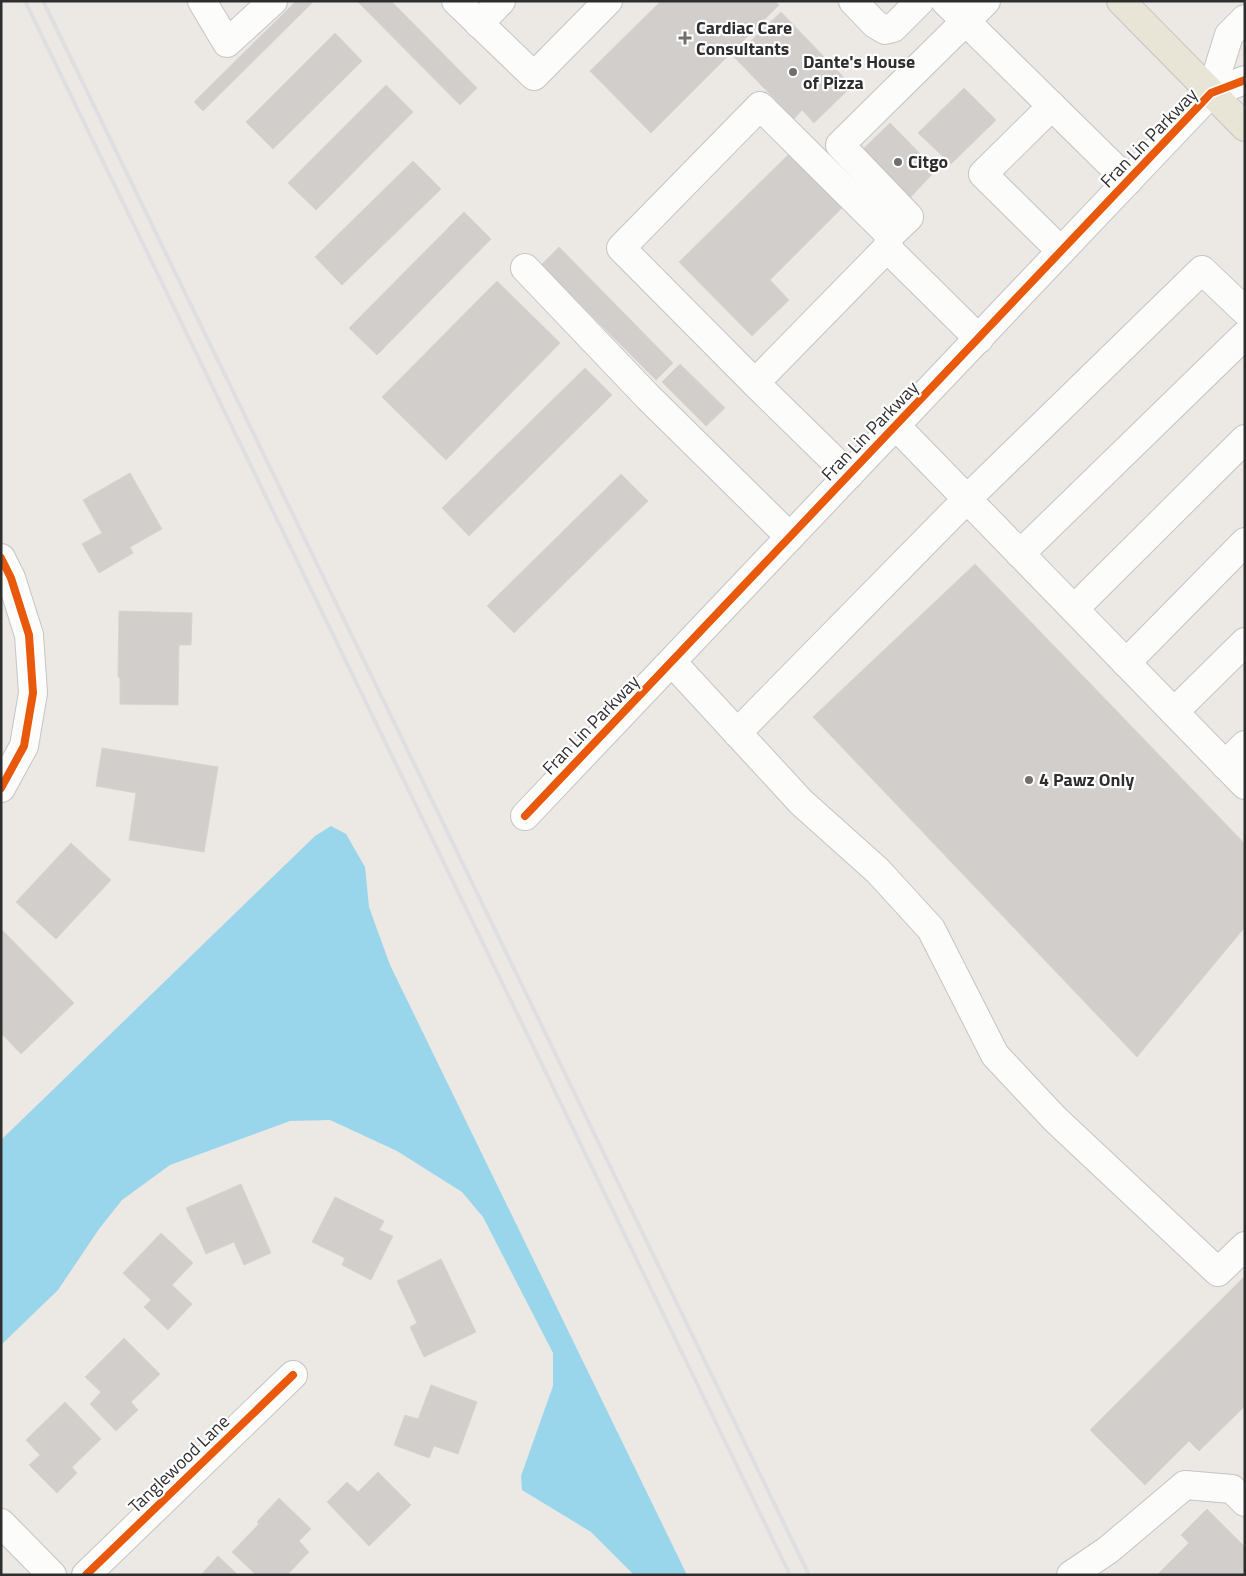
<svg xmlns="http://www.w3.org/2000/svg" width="1246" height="1576" viewBox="0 0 1246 1576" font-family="'Titillium Web',sans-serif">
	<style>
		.water { fill: #99d6ec }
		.building { fill: #d1cecb; stroke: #d7d4d0 }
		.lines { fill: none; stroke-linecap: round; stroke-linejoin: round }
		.minor-casing { stroke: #c5c4c5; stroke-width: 30 }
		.major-casing { stroke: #c6c5c4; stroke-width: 30 }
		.minor { stroke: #fcfcfb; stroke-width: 28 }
		.major { stroke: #e8e4d6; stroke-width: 28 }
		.rail { stroke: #dfdfe1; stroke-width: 4 }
		.cycleway-casing { stroke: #fff; stroke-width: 11 }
		.cycleway { stroke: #e8590c; stroke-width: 8 }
		.poi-dot { fill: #706f6e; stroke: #fff; stroke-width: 2 }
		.labels { text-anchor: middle; stroke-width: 4.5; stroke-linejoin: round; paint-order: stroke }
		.poi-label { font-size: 18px; font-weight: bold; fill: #2e2e2e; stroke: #fff; text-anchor: start }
		.street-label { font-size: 18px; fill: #2e2e2e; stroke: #fff }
	</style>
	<rect width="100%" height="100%" fill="#ece8e4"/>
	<!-- water -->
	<polygon class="water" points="331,826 346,834 365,867 369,907 390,965 687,1575 634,1575 591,1532 522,1490 521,1476 553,1386 553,1353 483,1217 462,1192 397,1151 330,1120 290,1121 170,1165 122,1200 99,1229 58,1290 1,1345 1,1140 315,836"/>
	<!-- building -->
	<g class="building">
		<polygon points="296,1 314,1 203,111 194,102"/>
		<polygon points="357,1 391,1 477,88 460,105"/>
		<polygon points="661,1 775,1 779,5 651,133 590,71"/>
		<polygon points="781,12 852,86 814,123 802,110 794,119 734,57"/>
		<polygon points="335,33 362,61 273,149 246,122"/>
		<polygon points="386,85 413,112 316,210 288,183"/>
		<polygon points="964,88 996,120 951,164 918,133"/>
		<polygon points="890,123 936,170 908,200 859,153"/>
		<polygon points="792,151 845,205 770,280 789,300 752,336 679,262"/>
		<polygon points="413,161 441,189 342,285 315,257"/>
		<polygon points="464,212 491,239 377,355 349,328"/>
		<polygon points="559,247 673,363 656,380 541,265"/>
		<polygon points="497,281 560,343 446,460 382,397"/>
		<polygon points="680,364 725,408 706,426 662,382"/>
		<polygon points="585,368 612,395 469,536 442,508"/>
		<polygon points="130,473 162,529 130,547 133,553 99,573 82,544 102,533 83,500"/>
		<polygon points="621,474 648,501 514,633 487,606"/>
		<polygon points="975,564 1245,844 1245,927 1137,1057 813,717"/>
		<polygon points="119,611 192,613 191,645 179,645 178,705 120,704 120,678 118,677"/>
		<polygon points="102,748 218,767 204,852 129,840 136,793 96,786"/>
		<polygon points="71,843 111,880 56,939 16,902"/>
		<polygon points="1,929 74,1003 21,1054 1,1033"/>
		<polygon points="241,1184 271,1253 244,1265 234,1242 206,1254 186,1208"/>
		<polygon points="335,1197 384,1221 379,1230 393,1236 371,1280 342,1265 345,1258 312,1242"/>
		<polygon points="161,1233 193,1263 172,1285 192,1304 168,1330 144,1307 151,1300 123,1273"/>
		<polygon points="441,1259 476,1332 424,1357 410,1327 417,1323 397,1281"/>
		<polygon points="1245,1276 1245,1406 1199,1451 1189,1441 1145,1485 1090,1430"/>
		<polygon points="124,1338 160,1374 131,1402 138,1410 116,1431 90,1404 101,1392 85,1377"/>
		<polygon points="431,1385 477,1402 458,1454 434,1446 429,1458 394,1445 405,1415 418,1419"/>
		<polygon points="65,1402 101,1439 72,1467 77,1473 57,1493 29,1465 40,1455 26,1440"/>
		<polygon points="378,1472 411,1505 369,1546 327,1502 347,1482 358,1492"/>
		<polygon points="279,1498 311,1529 299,1541 309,1552 287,1575 256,1575 232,1552 259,1524 257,1522"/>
		<polygon points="1207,1509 1245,1547 1245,1575 1157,1575 1189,1543 1181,1535"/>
		<polygon points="218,1556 238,1575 201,1575"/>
	</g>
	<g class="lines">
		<!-- minor casing -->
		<g class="minor-casing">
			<g id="minor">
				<polyline points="202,1 227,43 273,1"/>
				<polyline points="456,1 534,76 608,1"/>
				<polyline points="853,1 875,24 885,30 893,28 920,1"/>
				<polyline points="945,1 1128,181"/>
				<polyline points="479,24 501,1"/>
				<polyline points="1211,93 1229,35 1245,19"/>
				<polyline points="1052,106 983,174 1061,251"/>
				<polyline points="890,235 909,217 840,145 986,1"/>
				<polyline points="525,268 648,397 790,537"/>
				<polyline points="755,383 621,248 760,106 890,235 887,248"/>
				<polyline points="896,426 1245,785"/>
				<polyline points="849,475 755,383 887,248 979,339"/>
				<polyline points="1020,554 1245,335"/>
				<polyline points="1,558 11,578 29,635 33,693 24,746 1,788"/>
				<polyline points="1074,609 1245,439"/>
				<polyline points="672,662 801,802 878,871 931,929 995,1055 1055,1119 1218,1272 1245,1246"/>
				<polyline points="1126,663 1245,542"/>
				<polyline points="1174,712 1245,642"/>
				<polyline points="737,733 967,499 1202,270 1245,311"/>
				<polyline points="1225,765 1245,745"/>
				<polyline points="525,816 1211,93 1245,80"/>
				<polyline points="1,1523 52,1575"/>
				<polyline points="86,1575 293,1375"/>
				<polyline points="1071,1575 1108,1550 1185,1485 1232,1489 1245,1502"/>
			</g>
		</g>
		<!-- major casing -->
		<g class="major-casing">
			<polyline id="major" points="1121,1 1245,127"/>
		</g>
		<!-- minor -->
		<use href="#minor" class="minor"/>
		<!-- major -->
		<use href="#major" class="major"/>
		<!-- rail -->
		<g class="rail">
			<polyline points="25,1 790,1575"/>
			<polyline points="43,1 809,1575"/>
		</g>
		<!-- cycleway casing -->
		<g class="cycleway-casing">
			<g id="cycleway">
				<polyline points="1,558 11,578 29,635 33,693 24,746 1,788"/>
				<polyline points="525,816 1211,93 1245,80"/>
				<polyline points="86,1575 293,1375"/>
			</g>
		</g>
		<!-- cycleway -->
		<use href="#cycleway" class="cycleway"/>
	</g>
	<!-- markers -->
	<g class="poi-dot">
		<path d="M682.5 30.5h5v5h5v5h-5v5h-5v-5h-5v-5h5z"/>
		<circle cx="793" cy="72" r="5"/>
		<circle cx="898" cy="162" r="5"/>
		<circle cx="1029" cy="780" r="5"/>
	</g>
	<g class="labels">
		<!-- poi labels -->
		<g class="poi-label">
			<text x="696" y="34">Cardiac Care<tspan x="696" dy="21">Consultants</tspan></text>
			<text x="803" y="68">Dante's House<tspan x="803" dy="21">of Pizza</tspan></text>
			<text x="908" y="168">Citgo</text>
			<text x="1039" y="786">4 Pawz Only</text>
		</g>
		<!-- street labels -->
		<g class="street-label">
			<text transform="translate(1149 138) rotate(-46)" y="6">Fran Lin Parkway</text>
			<text transform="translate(870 431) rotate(-46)" y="6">Fran Lin Parkway</text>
			<text transform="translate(591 725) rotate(-46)" y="6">Fran Lin Parkway</text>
			<text transform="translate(179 1464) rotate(-44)" y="6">Tanglewood Lane</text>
		</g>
	</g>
	<!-- border -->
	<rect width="1246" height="1576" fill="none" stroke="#2e2e2e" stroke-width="5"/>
</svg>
